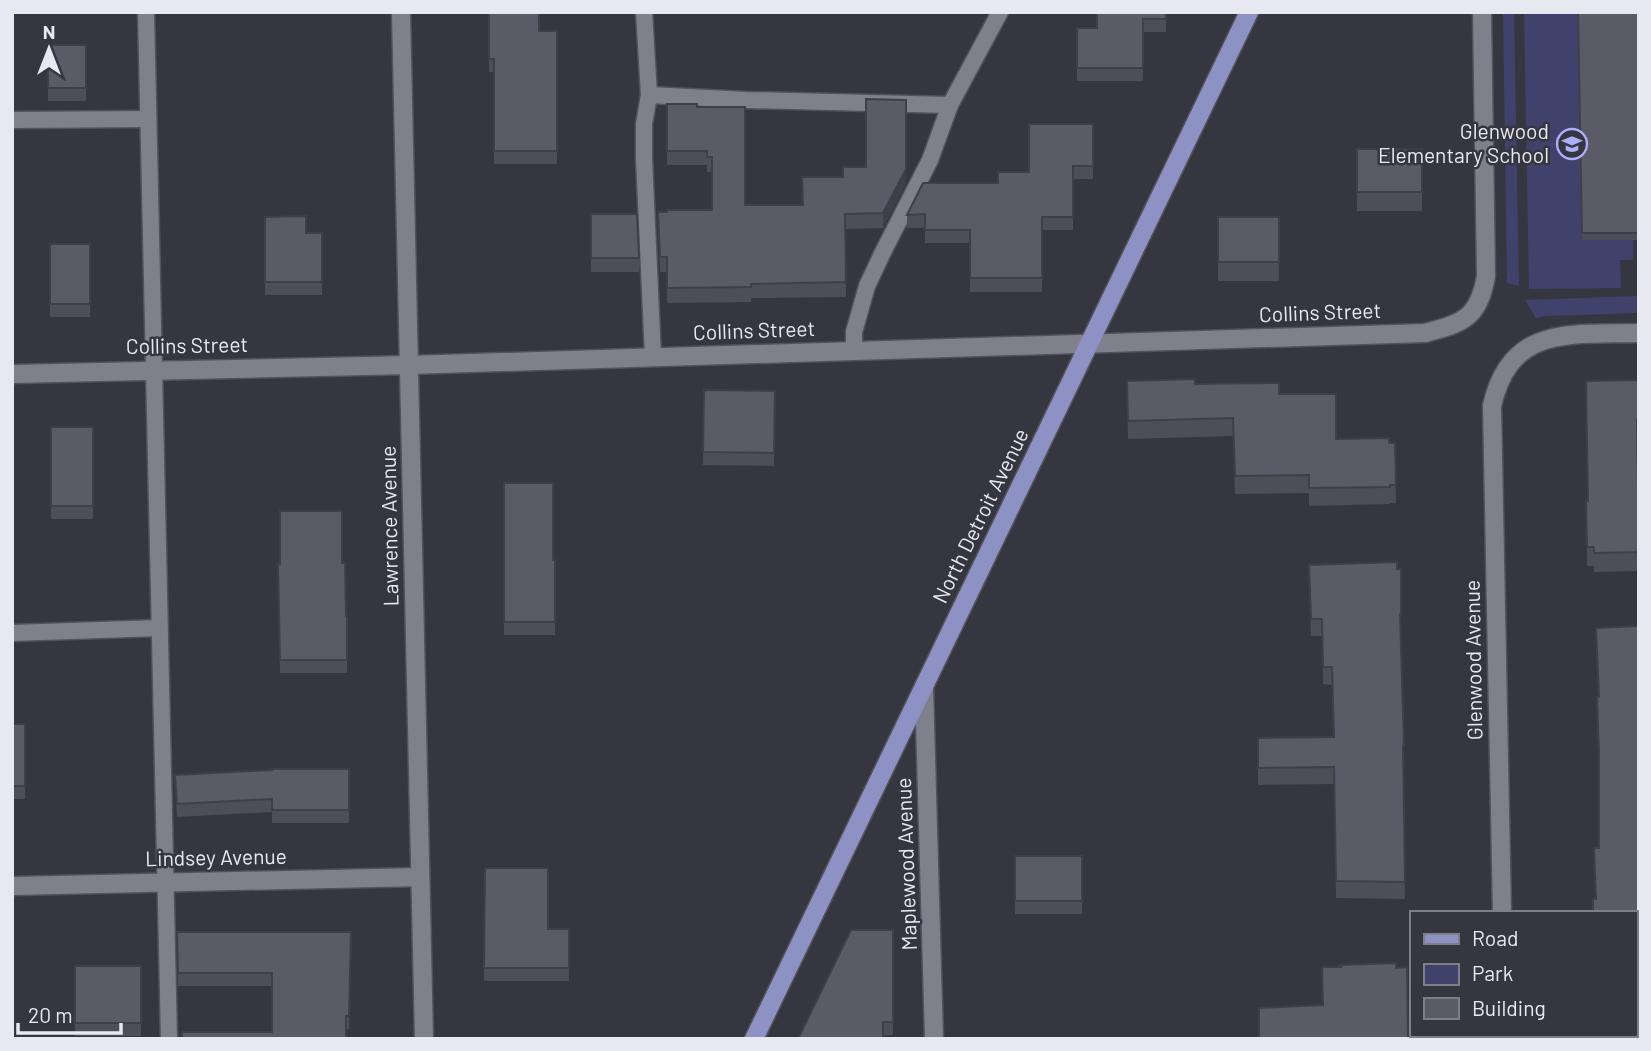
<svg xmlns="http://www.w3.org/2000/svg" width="1651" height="1051" viewBox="0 0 1651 1051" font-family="Barlow,sans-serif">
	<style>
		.green { fill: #41426c }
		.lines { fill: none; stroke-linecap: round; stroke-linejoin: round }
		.lane-casing { stroke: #51525b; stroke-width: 19 }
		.street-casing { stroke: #51525b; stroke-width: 21 }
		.primary-casing { stroke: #51525b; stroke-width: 21 }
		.lane { stroke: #7f808c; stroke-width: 16 }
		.street { stroke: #7f808c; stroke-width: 18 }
		.primary { stroke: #8e91c3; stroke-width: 18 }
		.wall { fill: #4d4e58 }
		.shaded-wall { fill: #3f4047 }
		.building { fill: #5a5b66; stroke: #3f4047; stroke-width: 2 }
		.labels { text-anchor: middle; stroke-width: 5; stroke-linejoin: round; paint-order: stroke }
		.poi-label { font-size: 21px; fill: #e8e9f0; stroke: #353640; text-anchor: end }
		.street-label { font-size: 21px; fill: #e8e9f0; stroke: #353640 }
	</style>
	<rect width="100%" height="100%" fill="#353640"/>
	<!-- green -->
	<g class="green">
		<polygon points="1503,12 1514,12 1519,286 1507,283"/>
		<polygon points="1524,12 1578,12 1582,240 1633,240 1633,260 1620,260 1621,288 1529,289"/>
		<polygon points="1639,296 1639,313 1547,316 1536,318 1525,300"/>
	</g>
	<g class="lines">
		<!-- lane casing -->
		<g class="lane-casing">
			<g id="lane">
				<polyline points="146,12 169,1039"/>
				<polyline points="644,12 649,95 644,124 644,158 653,357"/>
				<polyline points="649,95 747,100 950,105"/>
				<polyline points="12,120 148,119"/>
				<polyline points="854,350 854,332 867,286 882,254 930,160 950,105 1000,12"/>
				<polyline points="12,633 159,628"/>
			</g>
		</g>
		<!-- street casing -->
		<g class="street-casing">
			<g id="street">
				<polyline points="401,12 424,1039"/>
				<path d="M12,374l397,-9 1016,-32c38,-10 54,-15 61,-57l-4,-264"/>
				<polyline points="924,687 934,1039"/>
				<polyline points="12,886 420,877"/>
				<path d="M1502,913l-10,-507c18,-82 80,-71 147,-73"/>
				<polyline points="1504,1035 1504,1039"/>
			</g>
		</g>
		<!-- primary casing -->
		<g class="primary-casing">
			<polyline id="primary" points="754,1039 1249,12"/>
		</g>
		<!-- lane -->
		<use href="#lane" class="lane"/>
		<!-- street -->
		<use href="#street" class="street"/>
		<!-- primary -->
		<use href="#primary" class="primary"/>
	</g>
	<!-- wall -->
	<g class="wall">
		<polygon points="489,12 539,31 557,31 557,164 494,164 494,72 489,72"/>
		<polygon points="1166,12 1166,32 1143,32 1143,81 1077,81 1077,28 1097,28"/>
		<polygon points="1578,12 1639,12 1639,240 1582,240"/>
		<rect x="48" y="45" width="38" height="56"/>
		<polygon points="667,104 697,107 745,205 802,205 906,183 883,228 845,229 846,297 751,298 751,302 667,303 667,272 660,272 658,212 712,210 712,172 707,172 707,165 667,165"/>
		<polygon points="1093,124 1093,179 1073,179 1073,230 1042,230 1042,292 970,292 970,243 925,243 925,228 907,228 907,215 1029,172"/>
		<rect x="1357" y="149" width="65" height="62"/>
		<polygon points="591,214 639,258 639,272 591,272"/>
		<polygon points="265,217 306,233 322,233 322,295 265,295"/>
		<rect x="1218" y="217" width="61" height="64"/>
		<rect x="50" y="244" width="40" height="73"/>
		<polygon points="1639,380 1639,439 1638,439 1639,571 1594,572 1594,566 1587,566 1586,501 1588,501"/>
		<polygon points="1127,381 1195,384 1279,394 1336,439 1389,443 1395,443 1396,503 1390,503 1390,504 1309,506 1309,493 1235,494 1233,436 1128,439"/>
		<polygon points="704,390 775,391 774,466 703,465"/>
		<rect x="51" y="427" width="42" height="92"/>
		<polygon points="504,483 553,560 555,560 555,635 504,635"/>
		<polygon points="342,563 346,616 347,616 347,673 280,673 278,564"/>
		<polygon points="1309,565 1401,569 1401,631 1400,631 1404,746 1404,763 1403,763 1405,899 1336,898 1334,784 1258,785 1258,738 1334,737 1332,685 1323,684 1322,636 1311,636"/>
		<polygon points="1639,626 1639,961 1635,962 1635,913 1595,899 1599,848 1599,771 1597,715 1597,697 1598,697 1596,628"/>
		<rect x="12" y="724" width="13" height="75"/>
		<polygon points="349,769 349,823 272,823 272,812 177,817 175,775 272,770"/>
		<rect x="1015" y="856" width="67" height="58"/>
		<polygon points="485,868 548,929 569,929 569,981 484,981"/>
		<polygon points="893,930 893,1035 798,1039"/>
		<polygon points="177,932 351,932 349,1029 272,1032 272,986 178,986"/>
		<rect x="75" y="966" width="66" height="70"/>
	</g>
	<!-- shaded-wall -->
	<polygon class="shaded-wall" points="906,169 906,183 883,228 883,213"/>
	<!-- building -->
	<g class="building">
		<polygon points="489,12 539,12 539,31 557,31 557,151 494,151 494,59 489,59"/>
		<polygon points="1097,12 1166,12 1166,19 1143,19 1143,68 1077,68 1077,28 1097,28"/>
		<polygon points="1578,12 1639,12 1639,233 1582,233"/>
		<rect x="48" y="45" width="38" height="43"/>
		<polygon points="866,99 906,100 906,169 883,213 845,214 846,282 751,284 751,287 667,288 667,257 660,257 658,212 667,212 667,210 712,210 712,157 707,157 707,151 667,151 667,104 697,104 697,107 745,107 745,205 803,205 802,177 843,177 843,167 866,167"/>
		<polygon points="1029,124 1093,124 1093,166 1073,166 1073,217 1042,217 1042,278 970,278 970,230 925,230 925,214 907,215 923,183 998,183 998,172 1029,172"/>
		<rect x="1357" y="149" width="65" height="43"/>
		<polygon points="591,214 637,214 639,258 591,258"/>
		<polygon points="306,216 306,233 322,233 322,282 265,282 265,217"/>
		<rect x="1218" y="217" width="61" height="45"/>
		<rect x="50" y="244" width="40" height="60"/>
		<polygon points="1195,379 1195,384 1279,383 1279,394 1336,394 1336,439 1389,438 1389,443 1395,443 1396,485 1390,485 1390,487 1309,488 1309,475 1235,476 1233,418 1128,421 1127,381"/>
		<polygon points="1639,380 1639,420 1637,420 1639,552 1594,553 1594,547 1587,547 1586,501 1588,501 1586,381"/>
		<polygon points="704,390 775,391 774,453 703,452"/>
		<rect x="51" y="427" width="42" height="79"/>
		<polygon points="504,483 553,483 553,560 555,560 555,622 504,622"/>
		<polygon points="280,511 342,511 342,563 345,563 346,616 347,616 347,660 280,660 278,564 280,564"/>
		<polygon points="1397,562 1397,569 1401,569 1401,614 1400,614 1404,746 1403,746 1405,882 1336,881 1334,767 1258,768 1258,738 1334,737 1332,667 1323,667 1322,619 1311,619 1309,565"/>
		<polygon points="1639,626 1639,944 1635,944 1635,913 1593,913 1593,899 1596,899 1594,848 1599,848 1599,753 1597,697 1599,697 1596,628"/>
		<rect x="12" y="724" width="13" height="62"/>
		<polygon points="272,769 349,769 349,810 272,810 272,799 177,804 175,775 272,770"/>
		<rect x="1015" y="856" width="67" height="45"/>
		<polygon points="485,868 548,868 548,929 569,929 569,968 484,968"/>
		<polygon points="851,930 893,930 893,1022 883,1022 883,1039 798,1039"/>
		<polygon points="177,932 351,932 349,1016 346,1016 346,1039 182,1039 182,1032 272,1032 272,973 178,973"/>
		<polygon points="1396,963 1396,968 1407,967 1408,1039 1259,1039 1259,1008 1323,1005 1322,967 1341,967 1340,965"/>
		<rect x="75" y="966" width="66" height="57"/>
		<polygon points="1635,1017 1639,1017 1639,1039 1595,1039 1595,1035 1635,1035"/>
	</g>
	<!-- icons -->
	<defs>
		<g id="school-ring" transform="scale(1.575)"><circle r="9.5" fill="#353640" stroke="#abaffb" stroke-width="1.5"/><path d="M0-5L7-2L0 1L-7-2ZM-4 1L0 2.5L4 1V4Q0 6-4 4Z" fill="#abaffb"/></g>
	</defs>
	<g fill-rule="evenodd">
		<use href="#school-ring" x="1572" y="144"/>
	</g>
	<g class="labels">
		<!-- poi labels -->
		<g class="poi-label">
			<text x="1549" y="139">Glenwood<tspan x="1549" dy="24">Elementary School</tspan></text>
		</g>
		<!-- street labels -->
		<g class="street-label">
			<text transform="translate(1320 313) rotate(-2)" y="7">Collins Street</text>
			<text transform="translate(754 331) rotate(-2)" y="7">Collins Street</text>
			<text transform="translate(187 346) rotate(-1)" y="7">Collins Street</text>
			<text transform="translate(981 516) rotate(-64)" y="7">North Detroit Avenue</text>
			<text transform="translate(390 526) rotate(-91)" y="7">Lawrence Avenue</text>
			<text transform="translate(1474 660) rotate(-91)" y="7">Glenwood Avenue</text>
			<text transform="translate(216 858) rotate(-1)" y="7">Lindsey Avenue</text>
			<text transform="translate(907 864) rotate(-92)" y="7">Maplewood Avenue</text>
		</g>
	</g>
	<!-- border -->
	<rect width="1651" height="1051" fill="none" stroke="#e8e9f0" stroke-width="28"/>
	<!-- legend -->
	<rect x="1410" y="911" width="228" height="126" fill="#353640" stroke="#7d7e86" stroke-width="2"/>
	<rect x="1424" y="934" width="35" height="10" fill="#8e91c3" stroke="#7d7e86" stroke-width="2"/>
	<text x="1472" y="946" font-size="21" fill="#e8e9f0">Road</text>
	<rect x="1424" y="964" width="35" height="21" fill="#41426c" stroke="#7d7e86" stroke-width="2"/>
	<text x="1472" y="981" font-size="21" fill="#e8e9f0">Park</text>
	<rect x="1424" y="998" width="35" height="21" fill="#5a5b66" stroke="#7d7e86" stroke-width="2"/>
	<text x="1472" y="1016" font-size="21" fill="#e8e9f0">Building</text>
	<!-- north arrow -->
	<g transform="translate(49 49)" stroke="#353640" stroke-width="5" paint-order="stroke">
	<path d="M0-5L12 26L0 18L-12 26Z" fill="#e8e9f0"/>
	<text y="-10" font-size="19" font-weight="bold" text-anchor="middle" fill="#e8e9f0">N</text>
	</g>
	<!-- scale -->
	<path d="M18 1023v10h103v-10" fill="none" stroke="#e8e9f0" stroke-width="3.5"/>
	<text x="28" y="1023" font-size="21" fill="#e8e9f0" stroke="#353640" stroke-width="5" paint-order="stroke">20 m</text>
</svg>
